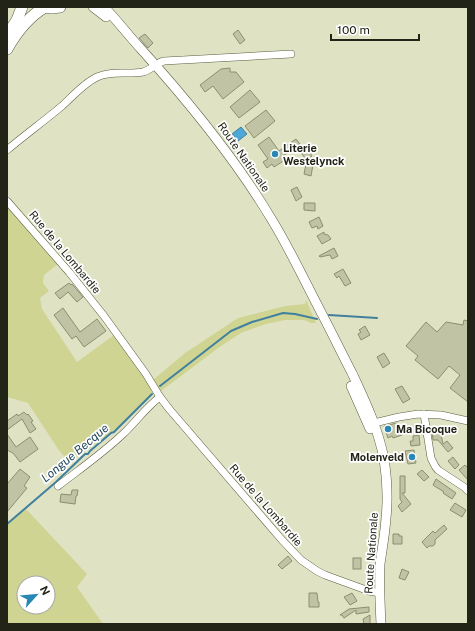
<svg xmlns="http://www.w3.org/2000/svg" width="475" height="631" viewBox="0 0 475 631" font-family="'Public Sans',sans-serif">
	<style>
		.green { fill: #cfd493; fill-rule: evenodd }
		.water { fill: #4da8d7; stroke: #40809e }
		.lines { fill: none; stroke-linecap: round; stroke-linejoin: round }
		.stream { stroke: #40809e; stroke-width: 2 }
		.building { fill: #c0c3a4; stroke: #8c8e71 }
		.minor-casing { stroke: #5a5c40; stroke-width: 8 }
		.tertiary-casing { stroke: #5a5c40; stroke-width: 10 }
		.trunk-casing { stroke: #5a5c40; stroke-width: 12 }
		.minor { stroke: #fff; stroke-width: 7 }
		.tertiary { stroke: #fff; stroke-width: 9 }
		.trunk { stroke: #fff; stroke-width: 11 }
		.poi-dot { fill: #2987b3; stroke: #fff; stroke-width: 1.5 }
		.labels { text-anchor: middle; stroke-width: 3.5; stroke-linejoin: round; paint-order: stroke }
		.poi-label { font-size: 11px; font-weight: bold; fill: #232418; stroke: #fff; text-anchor: start }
		.street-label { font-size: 11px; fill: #232418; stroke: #fff }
		.water-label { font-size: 12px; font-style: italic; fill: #1e455a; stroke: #fff }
	</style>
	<rect width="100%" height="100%" fill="#e0e3c3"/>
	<!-- green -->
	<g class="green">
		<polygon points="10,207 59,263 44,275 43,283 49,291 40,298 42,309 77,362 114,335 149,384 152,393 150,397 117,428 69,463 58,449 28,403 7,397 7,210"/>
		<polygon points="306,300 316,323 311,323 304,320 285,320 266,324 241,333 221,346 161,391 153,380 185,353 238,318 285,306 305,304"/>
		<path d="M26,509l61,65 -10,13 26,37h-96v-101zM24,583h24v24h-24z"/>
	</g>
	<!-- water -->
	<polygon class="water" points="241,127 247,134 238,141 232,134"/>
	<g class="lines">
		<!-- stream -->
		<g class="stream">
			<polyline points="329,315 377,318"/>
			<polyline points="160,386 231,331 252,322 283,313 295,314 317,319"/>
			<polyline points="7,524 56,482 85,454 88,454 90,451 111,433 114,432 152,394"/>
		</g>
	</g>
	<!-- building -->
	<g class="building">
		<polygon points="238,30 245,40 240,44 233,34"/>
		<polygon points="145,34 153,43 148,48 139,38"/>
		<polygon points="230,68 230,72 236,72 244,82 223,99 213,86 205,92 200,85 221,69"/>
		<polygon points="250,90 260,102 239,118 230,107"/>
		<polygon points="266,110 275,121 254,138 245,126"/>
		<polygon points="269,137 279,151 296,139 300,144 283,156 285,160 274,167 272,164 267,168 263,162 268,159 258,145"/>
		<polygon points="305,145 312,156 306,160 299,149"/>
		<polygon points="306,164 313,165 311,176 304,174"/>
		<polygon points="297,187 302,197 296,201 291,190"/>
		<polygon points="304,203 315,203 315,211 304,210"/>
		<polygon points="319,217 323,226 318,229 317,226 312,228 309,222"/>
		<polygon points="324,232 324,234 328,235 331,239 322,244 317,236"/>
		<polygon points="334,248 338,256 332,259 330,255 320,257 319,256"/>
		<polygon points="343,269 351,283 345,286 339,276 337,278 334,274"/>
		<polygon points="69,283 71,285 72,284 83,297 77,302 68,292 60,299 55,293"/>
		<polygon points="63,308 80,332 97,319 106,331 84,347 76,336 72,339 54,315"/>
		<polygon points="464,320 468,321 468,402 450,388 460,375 449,366 438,379 415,360 418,356 406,346 426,322 437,332 446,322 463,325"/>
		<polygon points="365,326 370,335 361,340 358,334 361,332 359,330"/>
		<polygon points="384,353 390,363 383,368 377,357"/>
		<polygon points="402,386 410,399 403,403 395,389"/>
		<polygon points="24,412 27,415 28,414 33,421 31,422 36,429 30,433 22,419 7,430 7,421 17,414 18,416"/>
		<polygon points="397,423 402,435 393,438 392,436 388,438 384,426"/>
		<polygon points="440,430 443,444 447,441 453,448 448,452 438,440 433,440 432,431"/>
		<polygon points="7,434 16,447 30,437 38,449 20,462 13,453 7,450"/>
		<polygon points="419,435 420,445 411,446 410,441 413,441 413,436"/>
		<polygon points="414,450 416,463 408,464 405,451"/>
		<polygon points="453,457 459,465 455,469 448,461"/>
		<polygon points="465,465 468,468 468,480 459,470"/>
		<polygon points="20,469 30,477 24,486 27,488 7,512 7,484"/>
		<polygon points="422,470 429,477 424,481 417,474"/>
		<polygon points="400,476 405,476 405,493 402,493 411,504 402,512 398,506 402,502 400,499"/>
		<polygon points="436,479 456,493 452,499 443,493 444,492 433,485"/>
		<polygon points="72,490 78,490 77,496 76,496 75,504 60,502 61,494 71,495"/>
		<polygon points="455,503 466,510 462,517 450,510"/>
		<polygon points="444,525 447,529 435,540 435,544 433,546 429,546 427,548 422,542 433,531 435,533"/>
		<polygon points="393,534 399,534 399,536 402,536 402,544 393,544"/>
		<polygon points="288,556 292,561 282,569 278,565"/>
		<rect x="353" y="558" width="8" height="11"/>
		<polygon points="402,569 409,572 405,580 399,578"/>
		<polygon points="309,593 317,593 318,602 319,602 319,607 309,607"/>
		<polygon points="352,593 357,601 350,605 344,597"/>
		<polygon points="369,607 369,612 356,614 356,610 344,618 342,615 340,615 349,609"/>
		<polygon points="370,615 370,624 364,624 363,619"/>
	</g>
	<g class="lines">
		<!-- minor casing -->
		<g class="minor-casing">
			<g id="minor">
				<path d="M7,150c18,-15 37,-29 55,-44 11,-10 22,-23 35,-29 15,-7 31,-2 46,-5 8,-2 13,-9 21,-11l127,-7"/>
				<polyline points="7,201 69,272 104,316 146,374 160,397 170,410 282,540 301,560 317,571 325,575 369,591 380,593"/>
				<polyline points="424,414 431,458 435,466 438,470 464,487 468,491"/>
				<polyline points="370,424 399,417 418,414 441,415 468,421"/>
				<path d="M58,486c22,-17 45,-33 65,-52 13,-12 23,-27 37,-37"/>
			</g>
		</g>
		<!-- tertiary casing -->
		<g class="tertiary-casing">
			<g id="tertiary">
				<polyline points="93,7 106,17"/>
				<path d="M104,7c13,13 24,28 37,42 48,53 94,109 131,171 19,31 34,64 51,96 10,19 19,38 29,57 13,28 26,55 32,86 3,19 4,40 2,59 -1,16 -4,31 -6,46 -1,20 0,40 1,60"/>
				<polyline points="351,386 370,429"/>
			</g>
		</g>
		<!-- trunk casing -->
		<g class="trunk-casing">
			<g id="trunk">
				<polyline points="45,7 52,8 60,7"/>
				<polyline points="7,35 17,20 22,7"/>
				<path d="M7,49c9,-16 21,-32 38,-42"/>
			</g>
		</g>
		<!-- minor -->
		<use href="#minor" class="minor"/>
		<!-- tertiary -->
		<use href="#tertiary" class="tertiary"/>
		<!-- trunk -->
		<use href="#trunk" class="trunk"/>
	</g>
	<!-- markers -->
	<g class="poi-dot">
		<circle cx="275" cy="154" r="4"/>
		<circle cx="388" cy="429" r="4"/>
		<circle cx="412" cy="457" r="4"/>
	</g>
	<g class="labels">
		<!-- poi labels -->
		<g class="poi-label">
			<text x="283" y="152">Literie<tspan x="283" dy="13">Westelynck</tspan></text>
			<text x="396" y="433">Ma Bicoque</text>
			<text x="404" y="461" text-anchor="end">Molenveld</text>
		</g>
		<!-- street labels -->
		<g class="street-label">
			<text transform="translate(244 157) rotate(55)" y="4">Route Nationale</text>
			<text transform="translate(65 252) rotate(50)" y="4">Rue de la Lombardie</text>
			<text transform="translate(266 505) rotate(49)" y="4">Rue de la Lombardie</text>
			<text transform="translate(371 553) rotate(-86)" y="4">Route Nationale</text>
		</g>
		<!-- water labels -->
		<g class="water-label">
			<text transform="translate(75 453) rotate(-40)" y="4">Longue Becque</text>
		</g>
	</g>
	<!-- border -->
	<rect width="475" height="631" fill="none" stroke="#232418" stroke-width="16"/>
	<!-- north arrow -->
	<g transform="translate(36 595) rotate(63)"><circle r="19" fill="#ffffff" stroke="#a7a7a3"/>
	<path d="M0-3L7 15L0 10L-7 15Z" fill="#2987b3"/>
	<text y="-6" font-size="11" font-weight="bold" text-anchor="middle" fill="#232418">N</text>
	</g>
	<!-- scale -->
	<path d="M331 34v6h88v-6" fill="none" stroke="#232418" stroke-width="2"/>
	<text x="337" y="34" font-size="12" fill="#232418" stroke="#ffffff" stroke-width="3" paint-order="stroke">100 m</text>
</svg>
